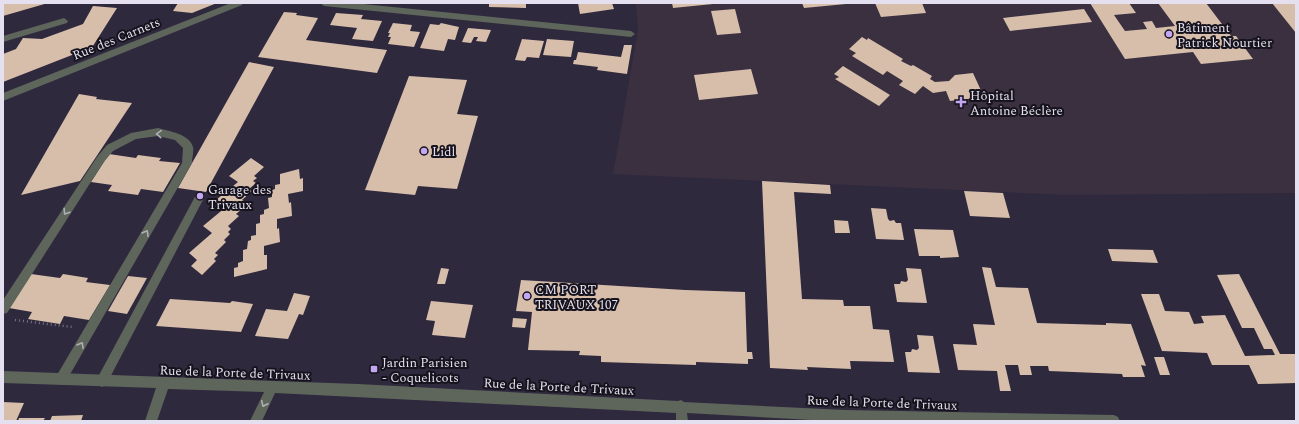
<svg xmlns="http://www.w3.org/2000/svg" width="1299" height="424" viewBox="0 0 1299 424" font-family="Spectral,serif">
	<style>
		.medical { fill: #3a3040 }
		.building { fill: #d7beaa }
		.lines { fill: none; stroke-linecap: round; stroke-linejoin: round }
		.path { stroke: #777285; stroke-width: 2.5; stroke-dasharray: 1 3; stroke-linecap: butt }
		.lane { fill: #5e655b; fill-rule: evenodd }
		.street { fill: #5e655b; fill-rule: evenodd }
		.oneway { stroke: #aeafb4 }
		.poi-dot { fill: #c3a7f2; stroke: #16131d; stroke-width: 1.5 }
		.labels { text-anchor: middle; stroke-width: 4; stroke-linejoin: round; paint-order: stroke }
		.poi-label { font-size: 13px; fill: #e4e0ef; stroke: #16131d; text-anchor: start }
		.street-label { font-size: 13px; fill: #e4e0ef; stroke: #16131d }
	</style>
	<rect width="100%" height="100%" fill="#2f293e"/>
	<!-- medical -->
	<polygon class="medical" points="636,3 1296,3 1296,193 1065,195 613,174 638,30"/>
	<!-- building -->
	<g class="building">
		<polygon points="3,3 48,3 3,16"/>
		<polygon points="178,3 217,3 192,13 173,11"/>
		<polygon points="489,3 526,3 526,8 489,7"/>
		<polygon points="578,3 612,3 614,9 580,14"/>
		<polygon points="672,3 713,3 713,4 673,8"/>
		<polygon points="802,3 846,3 846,4 804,8"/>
		<polygon points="875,3 922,3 926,13 881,17"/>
		<polygon points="1090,3 1129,3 1136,13 1114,15 1125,31 1147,29 1143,22 1152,21 1156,28 1175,26 1158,3 1206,3 1231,36 1236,36 1253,59 1201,64 1193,52 1125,59"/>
		<polygon points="1272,3 1296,3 1296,33"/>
		<polygon points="93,6 117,8 91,49 82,48 78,54 74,53 72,55 3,82 3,54 16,49 23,38 42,39 83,24"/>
		<polygon points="735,9 741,33 717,35 711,11"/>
		<polygon points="1084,9 1092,22 1010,31 1003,18"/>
		<polygon points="284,12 297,13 296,15 318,18 306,40 387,50 377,73 258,57"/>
		<polygon points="336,13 363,15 361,19 382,21 373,41 352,39 357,28 330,25"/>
		<polygon points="393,23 412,25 410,31 420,32 414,47 388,44 391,37 388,37 390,33 388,33"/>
		<polygon points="441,23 459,27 455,40 448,39 444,51 420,48 430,24 439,25"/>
		<polygon points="468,28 491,30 486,42 476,41 478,37 474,37 471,43 462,42"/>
		<polygon points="862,37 867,40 868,38 903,59 901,61 911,66 913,65 932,76 930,79 935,82 949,81 955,75 973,73 984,97 950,101 946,91 933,93 923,86 915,94 899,85 903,81 887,71 883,75 852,56 856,53 849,49"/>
		<polygon points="522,39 544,41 539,58 527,57 525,61 515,60"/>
		<polygon points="547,39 574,41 571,57 543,55"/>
		<polygon points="624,45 632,45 627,74 597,70 598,67 573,64 574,60 576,60 578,52 621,57"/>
		<polygon points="249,62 274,67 206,192 178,188"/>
		<polygon points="843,66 890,95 879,106 835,79 839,77 834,74"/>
		<polygon points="751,69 758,94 699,100 694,75"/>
		<polygon points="409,76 467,80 457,114 478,116 457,189 418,186 415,195 365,190"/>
		<polygon points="79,94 97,97 96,99 132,103 80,181 21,195"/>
		<polygon points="109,154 136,158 138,155 161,158 159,161 180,163 163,192 141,189 138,195 108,191 112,185 91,182"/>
		<polygon points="251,158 264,167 254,176 257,178 253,181 256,183 249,189 252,191 242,200 245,202 241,206 243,208 236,214 239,216 228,226 231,229 228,232 230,234 224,240 226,242 215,253 218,255 214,259 216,261 202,275 191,266 197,260 189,253 212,233 203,226 226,207 216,200 238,182 229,176"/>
		<polygon points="299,169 300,179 303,178 303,191 288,194 289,203 291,202 292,216 277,219 277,229 279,228 280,242 264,246 264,255 267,255 267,269 234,277 234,268 238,267 238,263 243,261 243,250 247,249 248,241 251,240 251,236 256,235 256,224 260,223 260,215 264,214 264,210 269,208 268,198 272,197 272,190 275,189 275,185 280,184 280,174"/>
		<polygon points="762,181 830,185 831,194 794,192 802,299 843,300 844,306 870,306 873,329 889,330 894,362 850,361 851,369 807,367 808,370 770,368"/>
		<polygon points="964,191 1003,193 1010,218 970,216"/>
		<polygon points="871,208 886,209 888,219 890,221 894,220 896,223 901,223 904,240 876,239"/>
		<polygon points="834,220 848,221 850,233 835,233"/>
		<polygon points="914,229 953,230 959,257 940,258 940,256 919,256"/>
		<polygon points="1108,249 1153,250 1158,263 1112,261"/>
		<polygon points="982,267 991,268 996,287 1028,288 1037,323 1106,325 1106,323 1131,324 1146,366 1141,365 1145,377 1123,377 1122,374 1049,371 1048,366 1030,366 1032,375 1020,375 1018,365 1005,365 1011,391 1000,391 997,371 958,370 953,344 977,345 973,324 995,325"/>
		<polygon points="441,268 449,269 445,284 437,284"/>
		<polygon points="906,268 921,269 927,303 897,302 894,284 900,284 901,281 906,282 908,280"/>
		<polygon points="31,274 60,278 63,274 88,278 86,282 110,285 89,320 64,316 60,324 28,319 32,312 9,308"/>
		<polygon points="1239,274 1280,354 1296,354 1296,383 1258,384 1249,365 1212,365 1207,353 1162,351 1141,294 1159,294 1165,311 1189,312 1194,324 1204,323 1201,316 1225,315 1245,356 1275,355 1272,349 1264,349 1254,328 1242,328 1217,275"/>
		<polygon points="128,276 147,278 127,314 108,311"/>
		<polygon points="521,280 685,290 745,292 747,352 752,352 753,359 748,359 748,364 696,362 696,365 601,362 601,356 579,355 580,351 528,350 532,312 516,311"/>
		<polygon points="294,293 310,296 303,315 299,314 288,339 255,336 266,309 287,311"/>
		<polygon points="170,299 230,303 232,301 253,304 241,332 156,326"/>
		<polygon points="431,301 473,305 465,338 432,335 435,321 426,320"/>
		<polygon points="513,318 527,319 525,328 512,327"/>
		<polygon points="917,335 933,336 940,373 908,372 905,352 911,352 912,349 917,350 919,348"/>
		<polygon points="1154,357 1164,357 1170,375 1160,375"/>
		<polygon points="3,402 24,403 16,421 3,421"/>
		<polygon points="83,415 81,421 50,421 52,416"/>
		<polygon points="19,418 45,418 43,421 18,421"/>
	</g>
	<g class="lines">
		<!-- path -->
		<polyline class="path" points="15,320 72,327"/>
		<!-- lane -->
		<g class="lane">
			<polygon points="64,18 68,21 67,23 3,42 3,36"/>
			<path d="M158,128c10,3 32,6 35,19 1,5 -1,11 -1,16l-127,220 -4,2 -4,-2 -2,-4 2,-4 125,-212 1,-15 -8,-8 -17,-4 -22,3 -23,12 -10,12 -96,150 -4,1v-14l94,-143 10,-12 24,-12z"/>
			<polygon points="200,192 203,193 205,196 106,385 102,387 98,385 96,381 98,377 197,193"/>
		</g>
		<!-- street -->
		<g class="street">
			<polygon points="231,3 243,3 242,5 3,101 3,93"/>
			<polygon points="320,3 353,3 631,31 635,34 631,37 324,6"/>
			<polygon points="3,371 358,384 678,401 681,400 684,402 845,410 1114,415 1118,417 1120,421 829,421 687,413 688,421 676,421 676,413 275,393 262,421 250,421 264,392 168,389 157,421 145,421 156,388 3,383"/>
		</g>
	</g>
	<!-- one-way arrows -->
	<defs><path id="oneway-chevron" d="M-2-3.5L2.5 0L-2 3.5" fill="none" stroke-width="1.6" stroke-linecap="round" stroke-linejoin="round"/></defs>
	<g class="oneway">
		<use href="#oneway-chevron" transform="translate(159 134) rotate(-176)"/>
		<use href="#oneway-chevron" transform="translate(66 212) rotate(123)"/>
		<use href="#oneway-chevron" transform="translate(146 233) rotate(-60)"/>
		<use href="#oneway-chevron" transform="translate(81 345) rotate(-60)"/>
		<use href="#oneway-chevron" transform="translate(264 404) rotate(116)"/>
	</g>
	<!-- markers -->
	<g class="poi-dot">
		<circle cx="1169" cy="34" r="4"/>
		<path d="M959 96h4v4h4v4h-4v4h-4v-4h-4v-4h4z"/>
		<circle cx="424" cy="151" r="4"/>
		<circle cx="200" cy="196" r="4"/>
		<circle cx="527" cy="296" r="4"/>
		<rect x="370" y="365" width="8" height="8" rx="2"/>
	</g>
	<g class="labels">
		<!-- poi labels -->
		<g class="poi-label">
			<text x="1177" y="32">Bâtiment<tspan x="1177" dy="15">Patrick Nourtier</tspan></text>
			<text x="970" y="100">Hôpital<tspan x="970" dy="15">Antoine Béclère</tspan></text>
			<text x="432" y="156">Lidl</text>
			<text x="208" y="194">Garage des<tspan x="208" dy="15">Trivaux</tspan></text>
			<text x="535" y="294">CM PORT<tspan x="535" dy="15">TRIVAUX 107</tspan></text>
			<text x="382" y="367">Jardin Parisien<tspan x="382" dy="15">- Coquelicots</tspan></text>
		</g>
		<!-- street labels -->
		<g class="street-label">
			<text transform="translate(116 38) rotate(-22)" y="5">Rue des Carnets</text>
			<text transform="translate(235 372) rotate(2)" y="5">Rue de la Porte de Trivaux</text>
			<text transform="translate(559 386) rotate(3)" y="5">Rue de la Porte de Trivaux</text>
			<text transform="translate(882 402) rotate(2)" y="5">Rue de la Porte de Trivaux</text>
		</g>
	</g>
	<!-- border -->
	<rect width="1299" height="424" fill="none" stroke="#e4e0ef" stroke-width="8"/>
</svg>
